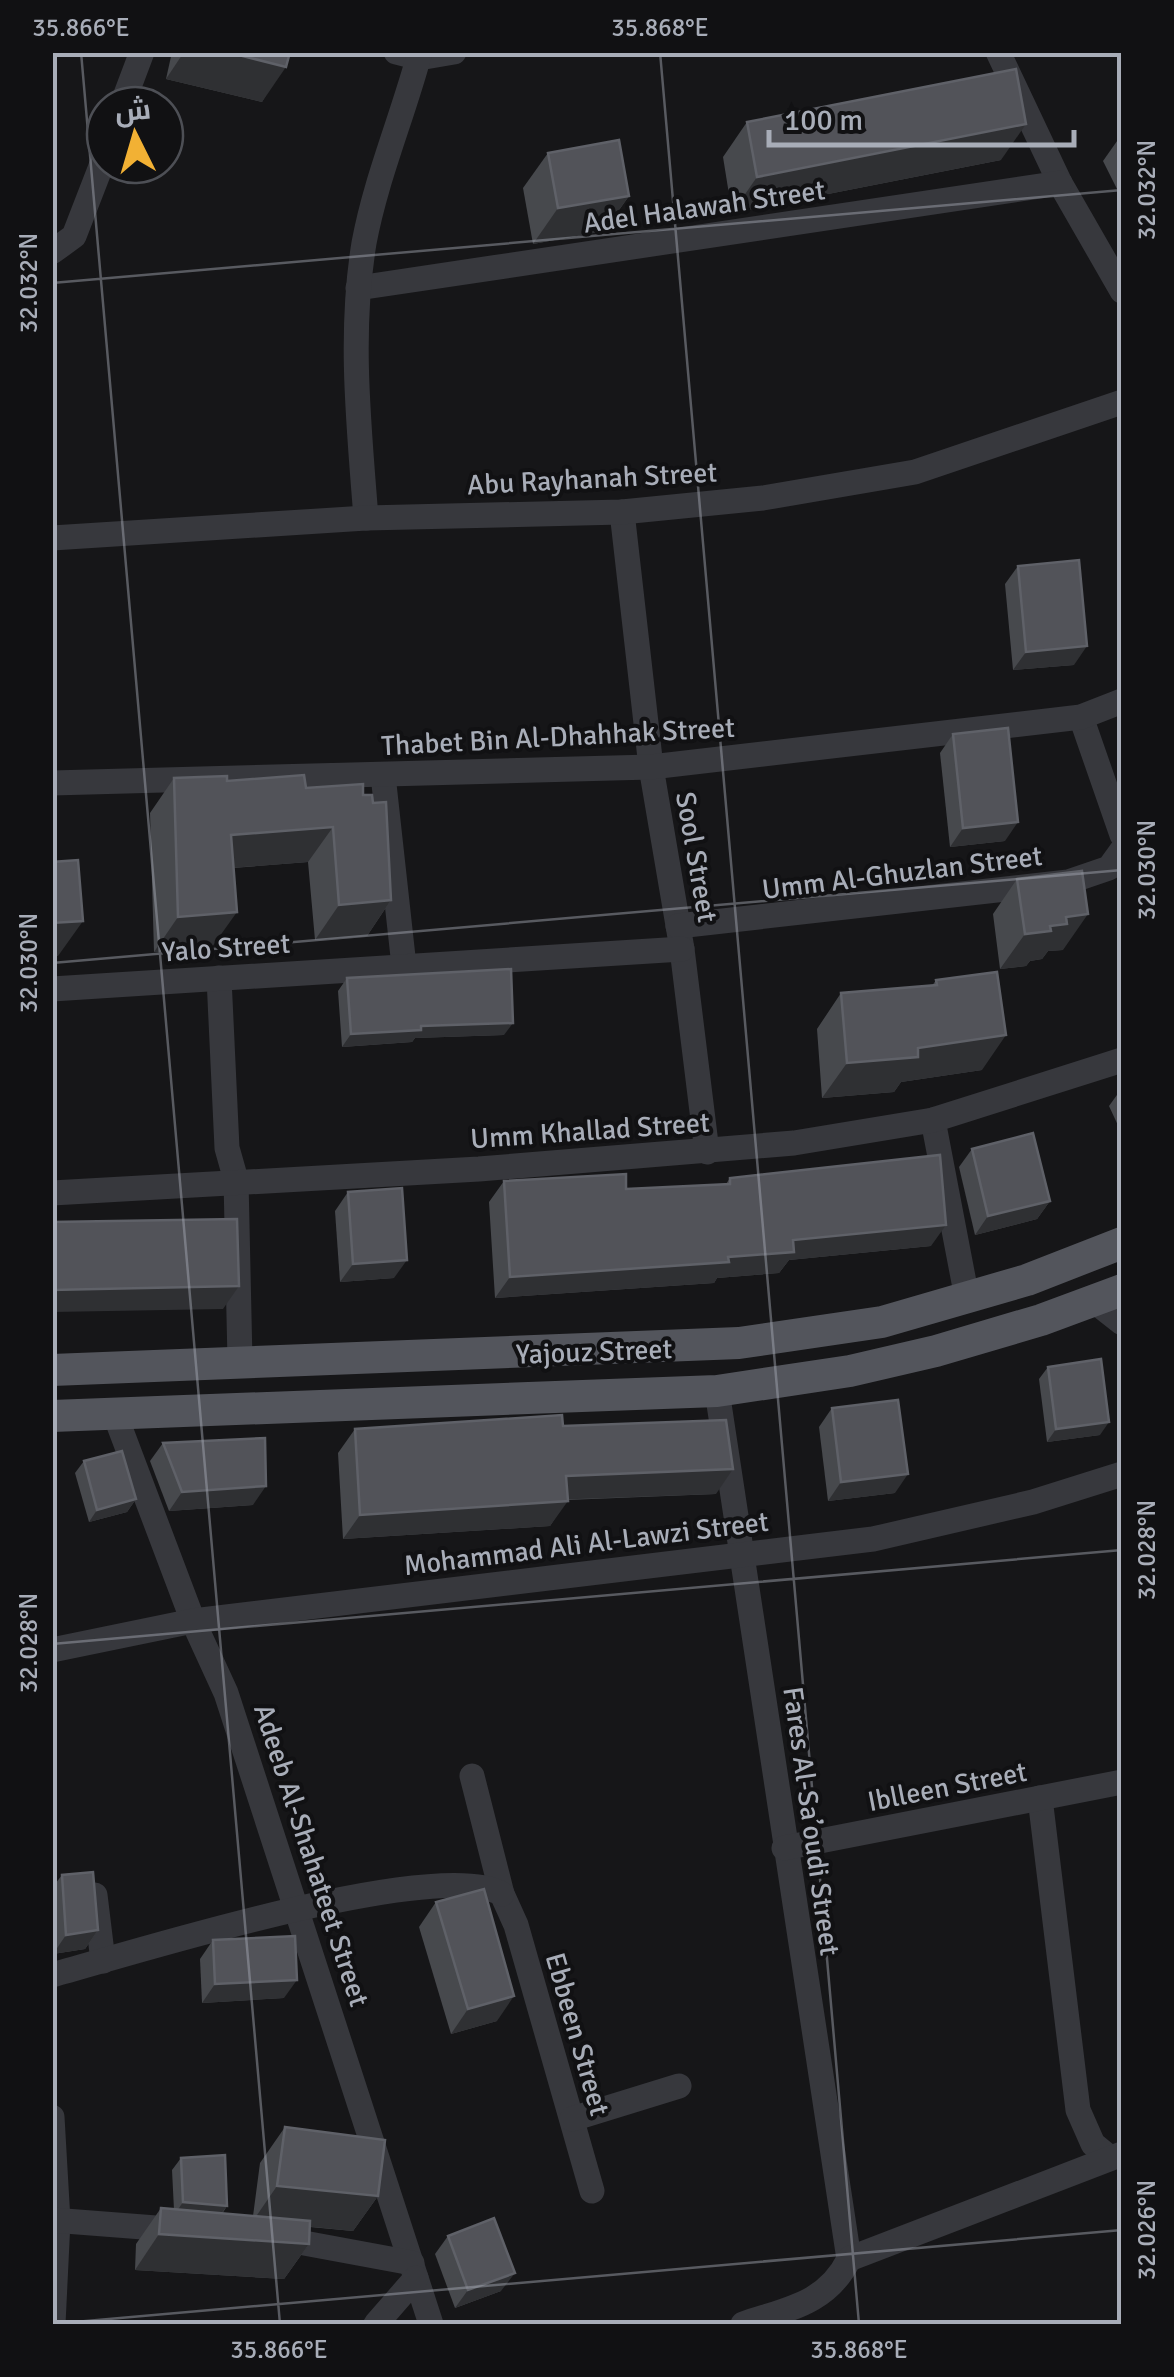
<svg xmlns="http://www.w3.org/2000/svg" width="1174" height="2377" viewBox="0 0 1174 2377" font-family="Signika,Cairo,sans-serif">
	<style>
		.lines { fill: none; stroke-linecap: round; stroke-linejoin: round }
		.minor { stroke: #37383d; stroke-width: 25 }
		.major { stroke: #53555c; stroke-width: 32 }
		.wall { fill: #47494d }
		.shaded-wall { fill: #2f3033 }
		.building { fill: #525359; stroke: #5f6168; stroke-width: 2.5 }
		.ticks { fill: none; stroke: #a8adb8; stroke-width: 2.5; stroke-opacity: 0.45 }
		.labels { text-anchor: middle; stroke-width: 8; stroke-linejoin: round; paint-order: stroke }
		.street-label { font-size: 28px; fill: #a8adb8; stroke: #111113 }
		.neatline { fill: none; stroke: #a8adb8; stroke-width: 4 }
		.ticks-label { font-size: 25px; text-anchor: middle; fill: #a8adb8 }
	</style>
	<rect width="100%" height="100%" fill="#161618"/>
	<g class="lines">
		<!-- minor -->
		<g class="minor">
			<polyline points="396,52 419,58 454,52"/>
			<polyline points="998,52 1060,183 1122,291"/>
			<polyline points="122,105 142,52"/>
			<polyline points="52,252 74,236 105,156"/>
			<polyline points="358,288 1060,183"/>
			<polyline points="622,512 651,767 682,949 707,1152"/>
			<path d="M366,518c-7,-91 -17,-184 -2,-275 12,-65 39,-127 56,-191"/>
			<polyline points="52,538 366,518 622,512 763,498 915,472 1122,402"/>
			<polyline points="1081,717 1122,835"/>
			<polyline points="383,775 404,966"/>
			<polyline points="52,783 651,767 1081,717 1122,701"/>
			<polyline points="678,926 1068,882 1109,868 1122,850"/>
			<polyline points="219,978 227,1148 236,1180 240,1361"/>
			<polyline points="52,989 682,949"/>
			<polyline points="933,1120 967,1298"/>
			<polyline points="52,1193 479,1169 794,1143 933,1120 1122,1060"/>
			<polyline points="1094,1301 1122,1323"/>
			<polyline points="717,1391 849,2259"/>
			<polyline points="114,1412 193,1621 226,1693 431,2324"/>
			<polyline points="52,1650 193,1621 873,1539 1033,1502 1122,1474"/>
			<polyline points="472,1776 502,1894 516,1925 592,2191"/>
			<polyline points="1040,1798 1078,2110 1093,2144 1110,2158"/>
			<polyline points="784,1848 1122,1782"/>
			<polyline points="95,1895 103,1961"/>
			<path d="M52,1975c81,-22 387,-119 450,-81"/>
			<polyline points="52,2117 58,2221 53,2324"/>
			<polyline points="572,2119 679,2086"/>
			<polyline points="52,2220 182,2230"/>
			<polyline points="277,2238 412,2263"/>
			<polyline points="376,2324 416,2278"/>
			<path d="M743,2324c44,-15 84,-20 106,-65l273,-105"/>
		</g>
		<!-- major -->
		<g class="major">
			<polyline points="52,1370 739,1343 882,1322 1027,1280 1122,1243"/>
			<polyline points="52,1416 717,1391 850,1371 936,1351 1041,1320 1122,1290"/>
		</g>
	</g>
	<!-- wall -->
	<g class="wall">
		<polygon points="172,52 290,52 262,102 166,79"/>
		<polygon points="747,122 1001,160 732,213 723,157"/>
		<polygon points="1122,134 1122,199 1103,161"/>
		<polygon points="548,153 629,196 604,231 533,244 523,188"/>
		<polygon points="1018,566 1074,665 1013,670 1005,584"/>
		<polygon points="953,734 1005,841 950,847 940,753"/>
		<polygon points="174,778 306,788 363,795 373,803 391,900 367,936 315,940 308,862 233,868 212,947 154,952 150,813"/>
		<polygon points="1017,879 1063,950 1048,951 1042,959 1030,961 1026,966 1000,969 993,914"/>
		<polygon points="347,978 504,1035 415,1038 412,1042 342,1047 338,991"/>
		<polygon points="936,980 982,1070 901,1082 894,1092 822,1098 817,1029 841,993 932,986"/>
		<polygon points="1122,1088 1122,1134 1109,1106"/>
		<polygon points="972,1149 1050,1201 1037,1219 975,1235 959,1167"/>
		<polygon points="730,1178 931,1246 789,1260 779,1273 717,1278 714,1283 495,1298 489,1202 504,1181 626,1189 726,1184"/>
		<polygon points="348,1192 394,1278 340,1282 335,1211"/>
		<polygon points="1048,1367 1100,1435 1047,1442 1039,1379"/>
		<polygon points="832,1408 895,1493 828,1501 819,1427"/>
		<polygon points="563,1426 716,1494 567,1500 550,1526 343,1539 338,1453 355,1429"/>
		<polygon points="163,1443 253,1505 169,1511 150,1461"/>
		<polygon points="84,1461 136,1499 127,1512 89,1522 75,1473"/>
		<polygon points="62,1875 98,1930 85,1949 53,1954 52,1888"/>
		<polygon points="436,1902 497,2021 451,2034 419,1927"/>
		<polygon points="213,1940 284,1998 202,2003 200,1959"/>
		<polygon points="285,2127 378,2196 353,2231 310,2227 309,2244 284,2279 135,2270 136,2244 161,2208 174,2210 172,2170 181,2158 227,2206 222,2214 253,2216 260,2163"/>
		<polygon points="448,2236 501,2291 455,2308 435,2254"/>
	</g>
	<!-- shaded-wall -->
	<g class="shaded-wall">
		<polygon points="184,52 227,52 286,67 262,102 166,79"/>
		<polygon points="1026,124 1001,160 732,213 757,177"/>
		<polygon points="629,196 604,231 533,244 558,208"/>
		<polygon points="1087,646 1074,665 1013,670 1026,652"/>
		<polygon points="1018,822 1005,841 950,847 963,828"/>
		<polygon points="333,827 308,862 206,870 231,835"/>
		<polygon points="391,900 367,936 315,940 339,905"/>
		<polygon points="237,912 212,947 154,952 178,917"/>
		<polygon points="1088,914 1063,950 1048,951 1042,959 1030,961 1026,966 1000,969 1025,934 1050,926 1066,917"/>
		<polygon points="83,921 58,956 52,956 52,923"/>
		<polygon points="513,1023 504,1035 415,1038 412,1042 342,1047 351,1034 421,1026"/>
		<polygon points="1006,1035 982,1070 901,1082 894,1092 822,1098 847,1063 918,1048"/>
		<polygon points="1050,1201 1037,1219 975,1235 988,1216"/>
		<polygon points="946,1225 931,1246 789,1260 779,1273 717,1278 714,1283 495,1298 510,1277 728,1257 793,1240"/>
		<polygon points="407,1260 394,1278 340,1282 353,1264"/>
		<polygon points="239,1286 223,1309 52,1312 52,1290"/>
		<polygon points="1109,1422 1100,1435 1047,1442 1056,1429"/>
		<polygon points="733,1469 716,1494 549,1500 566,1476"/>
		<polygon points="908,1474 895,1493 828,1501 841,1482"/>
		<polygon points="266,1486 253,1505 169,1511 182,1492"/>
		<polygon points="136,1499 127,1512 89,1522 97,1510"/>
		<polygon points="568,1501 550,1526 343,1539 360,1515"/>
		<polygon points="98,1930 85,1949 53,1954 66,1935"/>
		<polygon points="297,1980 284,1998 202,2003 215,1984"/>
		<polygon points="514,1996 497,2021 451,2034 468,2009"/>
		<polygon points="277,2186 378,2196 353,2231 253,2221"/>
		<polygon points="183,2202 227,2206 218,2218 175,2214"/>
		<polygon points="159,2234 309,2244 284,2279 135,2270"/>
		<polygon points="515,2273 501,2291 455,2308 468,2290"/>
	</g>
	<!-- building -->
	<g class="building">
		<polygon points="227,52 290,52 286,67"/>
		<polygon points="1016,69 1026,124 757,177 747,122"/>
		<polygon points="619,140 629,196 558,208 548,153"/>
		<polygon points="1079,560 1087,646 1026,652 1018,566"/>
		<polygon points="1008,728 1018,822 963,828 953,734"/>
		<polygon points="304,775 306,788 363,784 363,795 372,795 373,803 386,802 391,900 339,905 333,827 231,835 237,912 178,917 174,778 227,776 227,781"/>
		<polygon points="78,860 83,921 52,923 52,862"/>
		<polygon points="1082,871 1088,914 1066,917 1067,924 1050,926 1051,931 1025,934 1017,879"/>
		<polygon points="511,969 513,1023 421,1026 421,1030 351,1034 347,978"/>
		<polygon points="997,972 1006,1035 918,1048 918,1057 847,1063 841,993 937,985 936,980"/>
		<polygon points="1033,1133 1050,1201 988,1216 972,1149"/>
		<polygon points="940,1155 946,1225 793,1240 794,1252 728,1257 729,1262 510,1277 504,1181 626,1174 626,1189 730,1184 730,1178"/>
		<polygon points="402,1188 407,1260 353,1264 348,1192"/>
		<polygon points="237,1219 239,1286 52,1290 52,1222"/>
		<polygon points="1101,1359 1109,1422 1056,1429 1048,1367"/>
		<polygon points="898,1400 908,1474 841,1482 832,1408"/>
		<polygon points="562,1415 563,1426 726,1420 733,1469 566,1476 568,1501 360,1515 355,1429"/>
		<polygon points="265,1438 266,1486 182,1492 163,1443"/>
		<polygon points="122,1451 136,1499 97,1510 84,1461"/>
		<polygon points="93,1872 98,1930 66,1935 62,1875"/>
		<polygon points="484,1889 514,1996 468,2009 436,1902"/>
		<polygon points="295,1936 297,1980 215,1984 213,1940"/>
		<polygon points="285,2127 385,2140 378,2196 277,2186"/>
		<polygon points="225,2155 227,2206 183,2202 181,2158"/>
		<polygon points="161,2208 310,2221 309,2244 159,2234"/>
		<polygon points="494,2218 515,2273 468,2290 448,2236"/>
	</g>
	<!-- ticks -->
	<path class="ticks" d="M81,52l199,2272M660,52l199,2272M52,283l1070,-93M52,963l1070,-93M52,1644l1070,-94M52,2324l1070,-94"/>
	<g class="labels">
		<!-- street labels -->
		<g class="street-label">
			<text transform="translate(704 206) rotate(-8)" y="10">Adel Halawah Street</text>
			<text transform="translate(592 478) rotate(-3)" y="10">Abu Rayhanah Street</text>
			<text transform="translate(558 736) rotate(-3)" y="10">Thabet Bin Al-Dhahhak Street</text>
			<text transform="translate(697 857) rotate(80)" y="10">Sool Street</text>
			<text transform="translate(902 872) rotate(-7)" y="10">Umm Al-Ghuzlan Street</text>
			<text transform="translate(226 947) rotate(-4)" y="10">Yalo Street</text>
			<text transform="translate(590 1130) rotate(-4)" y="10">Umm Khallad Street</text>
			<text transform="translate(594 1351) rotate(-2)" y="10">Yajouz Street</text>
			<text transform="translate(586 1543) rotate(-7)" y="10">Mohammad Ali Al-Lawzi Street</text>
			<text transform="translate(947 1786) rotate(-11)" y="10">Iblleen Street</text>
			<text transform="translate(812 1821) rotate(82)" y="10">Fares Al-Sa’oudi Street</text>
			<text transform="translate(312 1855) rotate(72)" y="10">Adeeb Al-Shahateet Street</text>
			<text transform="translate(578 2034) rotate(74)" y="10">Ebbeen Street</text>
		</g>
	</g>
	<!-- border -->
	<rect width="1174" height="2377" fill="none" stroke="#111113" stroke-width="110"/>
	<!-- north arrow -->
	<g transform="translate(135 135) rotate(355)"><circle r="48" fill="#111113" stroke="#4d4f55" stroke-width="2.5"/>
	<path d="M0-8L18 38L0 25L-18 38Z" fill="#f2b134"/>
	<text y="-15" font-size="28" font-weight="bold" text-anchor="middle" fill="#a8adb8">ش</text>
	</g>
	<!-- scale -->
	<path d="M769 130v15h305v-15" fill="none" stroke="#a8adb8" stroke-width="5"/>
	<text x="784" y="130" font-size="30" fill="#a8adb8" stroke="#111113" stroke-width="8" paint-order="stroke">100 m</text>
	<rect x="55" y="55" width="1064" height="2267" class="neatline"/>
	<g class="ticks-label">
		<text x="81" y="36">35.866°E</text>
		<text x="660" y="36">35.868°E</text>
		<text transform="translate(1146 190) rotate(-90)" y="9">32.032°N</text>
		<text transform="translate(28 283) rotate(-90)" y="9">32.032°N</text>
		<text transform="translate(1146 870) rotate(-90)" y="9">32.030°N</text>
		<text transform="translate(28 963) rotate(-90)" y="9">32.030°N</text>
		<text transform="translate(1146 1550) rotate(-90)" y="9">32.028°N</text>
		<text transform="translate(28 1643) rotate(-90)" y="9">32.028°N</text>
		<text transform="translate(1146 2230) rotate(-90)" y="9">32.026°N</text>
		<text x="279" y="2358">35.866°E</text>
		<text x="859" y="2358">35.868°E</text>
	</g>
</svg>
